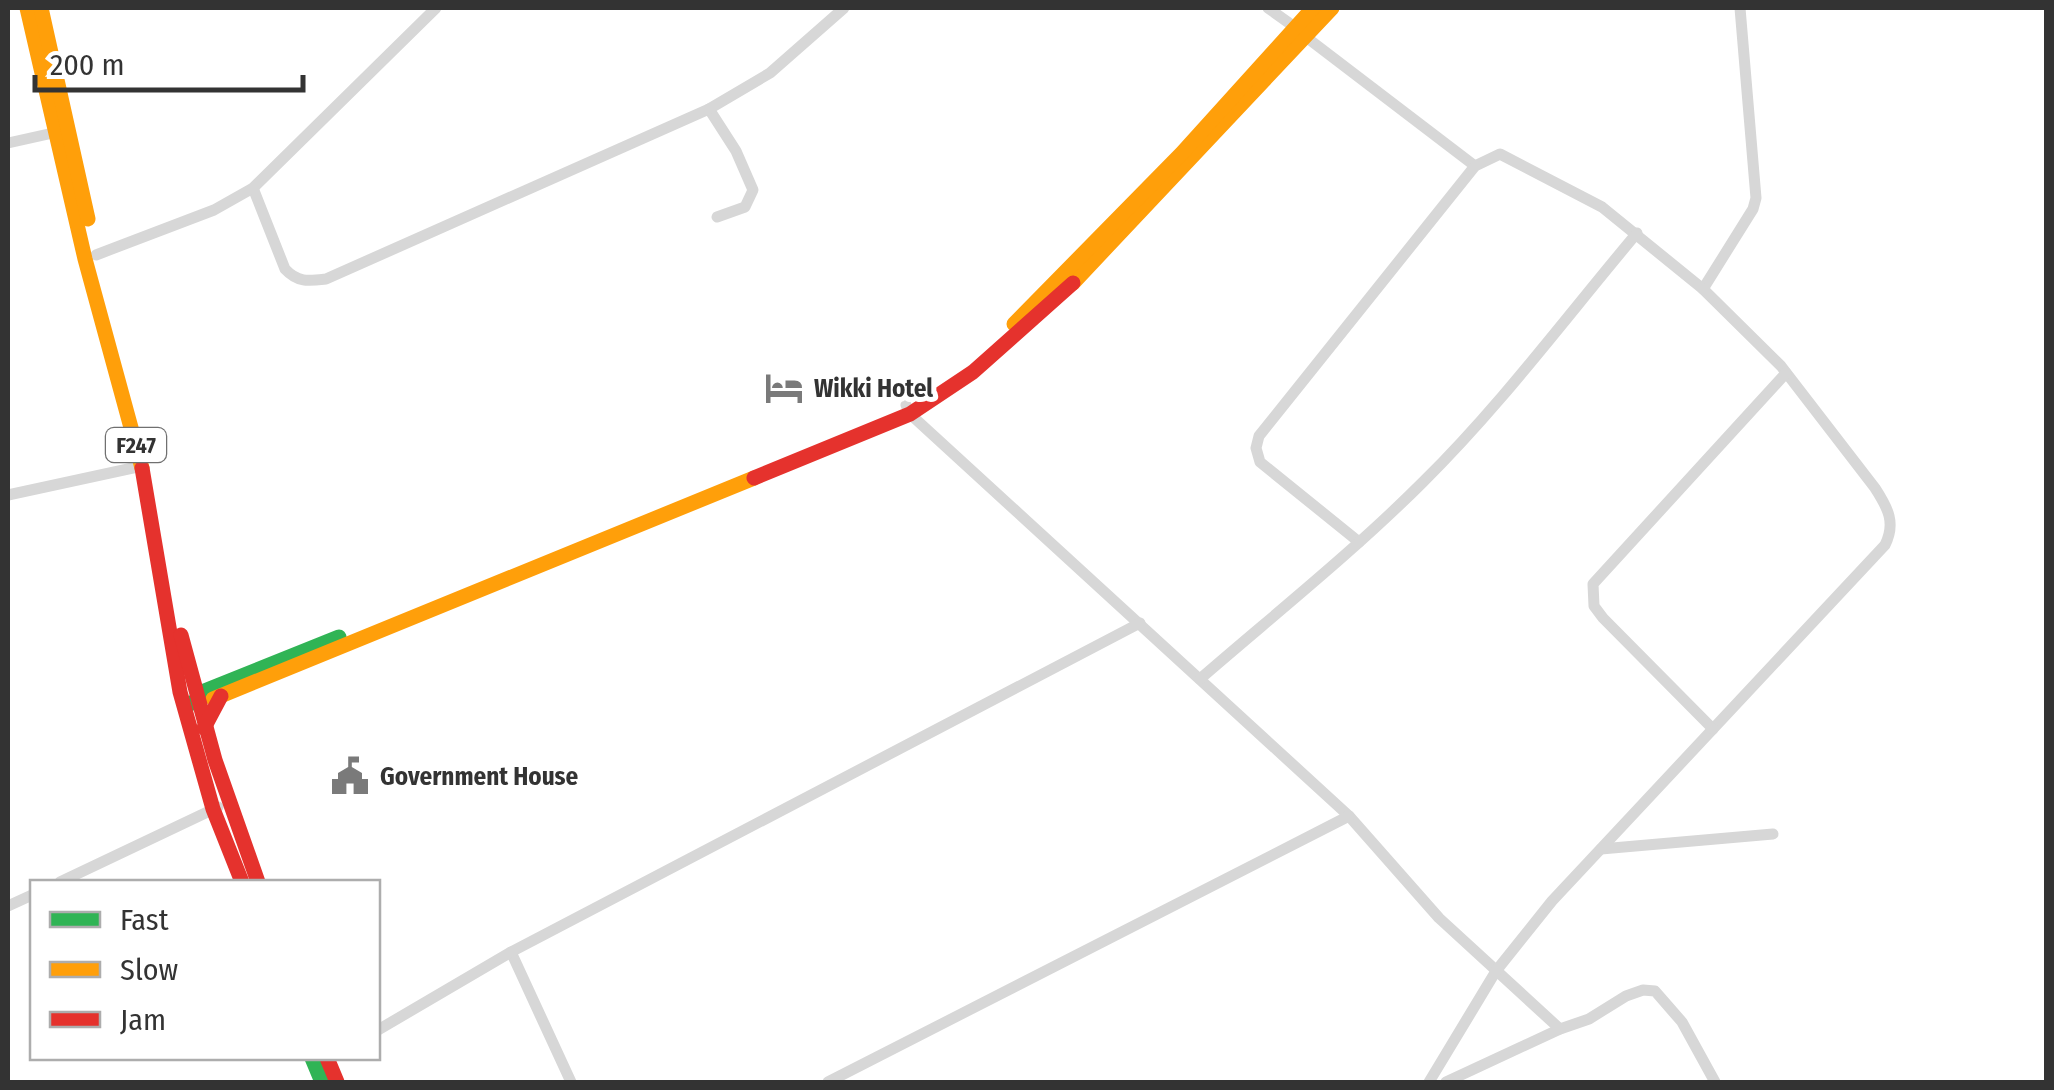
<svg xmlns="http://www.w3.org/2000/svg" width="2054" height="1090" viewBox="0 0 2054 1090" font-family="'Fira Sans Condensed',sans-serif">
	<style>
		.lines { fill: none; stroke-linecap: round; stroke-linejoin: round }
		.street { stroke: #d7d7d7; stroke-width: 11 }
		.fast { stroke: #30b455; stroke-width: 15 }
		.slow { stroke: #ff9f0a; stroke-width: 15 }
		.jam { stroke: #e5322d; stroke-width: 15 }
		.labels { text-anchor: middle; stroke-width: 10; stroke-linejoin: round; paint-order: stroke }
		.shield { fill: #fff; stroke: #707070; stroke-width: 2.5 }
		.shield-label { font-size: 22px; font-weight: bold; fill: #333 }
		.poi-label { font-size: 25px; font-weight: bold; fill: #333; stroke: #fff; text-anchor: start }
	</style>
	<rect width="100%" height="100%" fill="#fff"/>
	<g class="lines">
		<!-- street -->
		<g class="street">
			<polyline points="1268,8 1296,28"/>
			<polyline points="1306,37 1475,166"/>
			<polyline points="709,109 736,151 753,190 745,207 717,217"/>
			<polyline points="8,143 62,131"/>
			<path d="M253,188l32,81c13,14 24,12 41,10l383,-170 61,-36 74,-65"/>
			<polyline points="96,255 214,210 253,188 436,8"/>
			<polyline points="1703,289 1753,209 1756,198 1740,8"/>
			<polyline points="906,405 910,414 1349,816 1439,918 1560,1029"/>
			<polyline points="8,495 142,466"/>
			<path d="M1359,542l-99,-80 -4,-14 3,-12 216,-270 25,-12 102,53 101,82 78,77 94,122c13,20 21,35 10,57l-333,356 -56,70 -67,111"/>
			<path d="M1200,679c75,-65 153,-127 223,-197 78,-77 144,-166 214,-249"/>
			<polyline points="1713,729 1603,618 1594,606 1593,584 1786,373"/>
			<polyline points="1601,849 1773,834"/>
			<polyline points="60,882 218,807"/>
			<polyline points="8,906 32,895"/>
			<polyline points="511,952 571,1082"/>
			<polyline points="378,1030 511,952 1140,623"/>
			<polyline points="828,1082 1349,816"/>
			<polyline points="1446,1082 1560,1029 1589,1019 1626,996 1643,990 1655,991 1682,1022 1715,1082"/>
		</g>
		<!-- fast -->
		<g class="fast">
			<polyline points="193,703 202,692 339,637"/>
			<polyline points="312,1058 322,1082"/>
		</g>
		<!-- slow -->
		<g class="slow">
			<polyline points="27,8 85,259 142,468"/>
			<polyline points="41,8 88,219"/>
			<polyline points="1073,283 1332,8"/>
			<polyline points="1014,324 1182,153 1313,8"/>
			<polyline points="213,699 754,478"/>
		</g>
		<!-- jam -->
		<g class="jam">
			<polyline points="142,468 180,692 213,809 242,882"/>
			<polyline points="754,478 910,414 973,372 1073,283"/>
			<polyline points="181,635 215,760 258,882"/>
			<polyline points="204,728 221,696"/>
			<polyline points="327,1058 337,1082"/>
		</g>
	</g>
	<!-- icons -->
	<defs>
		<g id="hotel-bare" transform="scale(3)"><path d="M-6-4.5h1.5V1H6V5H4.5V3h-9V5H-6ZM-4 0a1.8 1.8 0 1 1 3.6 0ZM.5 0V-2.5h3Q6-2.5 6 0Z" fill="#7a7a7a" stroke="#fff" stroke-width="2.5" paint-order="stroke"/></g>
		<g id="civic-bare" transform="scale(3)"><path d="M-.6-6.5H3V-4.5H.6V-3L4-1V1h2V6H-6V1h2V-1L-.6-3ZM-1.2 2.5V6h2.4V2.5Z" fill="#7a7a7a" stroke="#fff" stroke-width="2.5" paint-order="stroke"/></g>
	</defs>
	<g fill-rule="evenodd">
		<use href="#hotel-bare" x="784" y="388"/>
		<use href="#civic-bare" x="350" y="776"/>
	</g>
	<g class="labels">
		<!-- shield labels -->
		<rect class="shield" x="106" y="428" width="60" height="34" rx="8"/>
		<g class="shield-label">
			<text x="136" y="453">F247</text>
		</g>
		<!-- poi labels -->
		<g class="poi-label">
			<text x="814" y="397">Wikki Hotel</text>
			<text x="380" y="785">Government House</text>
		</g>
	</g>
	<!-- border -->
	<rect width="2054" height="1090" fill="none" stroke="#333333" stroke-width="20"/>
	<!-- legend -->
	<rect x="30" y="880" width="350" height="180" fill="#ffffff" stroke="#adadad" stroke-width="2.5"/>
	<rect x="50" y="912" width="50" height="15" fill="#30b455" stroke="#adadad" stroke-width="2.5"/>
	<text x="120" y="930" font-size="30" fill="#333333">Fast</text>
	<rect x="50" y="962" width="50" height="15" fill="#ff9f0a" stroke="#adadad" stroke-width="2.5"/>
	<text x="120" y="980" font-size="30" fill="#333333">Slow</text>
	<rect x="50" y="1012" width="50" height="15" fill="#e5322d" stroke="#adadad" stroke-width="2.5"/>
	<text x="120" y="1030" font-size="30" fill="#333333">Jam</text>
	<!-- scale -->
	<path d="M35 75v15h268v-15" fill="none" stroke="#333333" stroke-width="5"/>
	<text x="50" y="75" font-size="30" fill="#333333" stroke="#ffffff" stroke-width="8" paint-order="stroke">200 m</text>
</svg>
